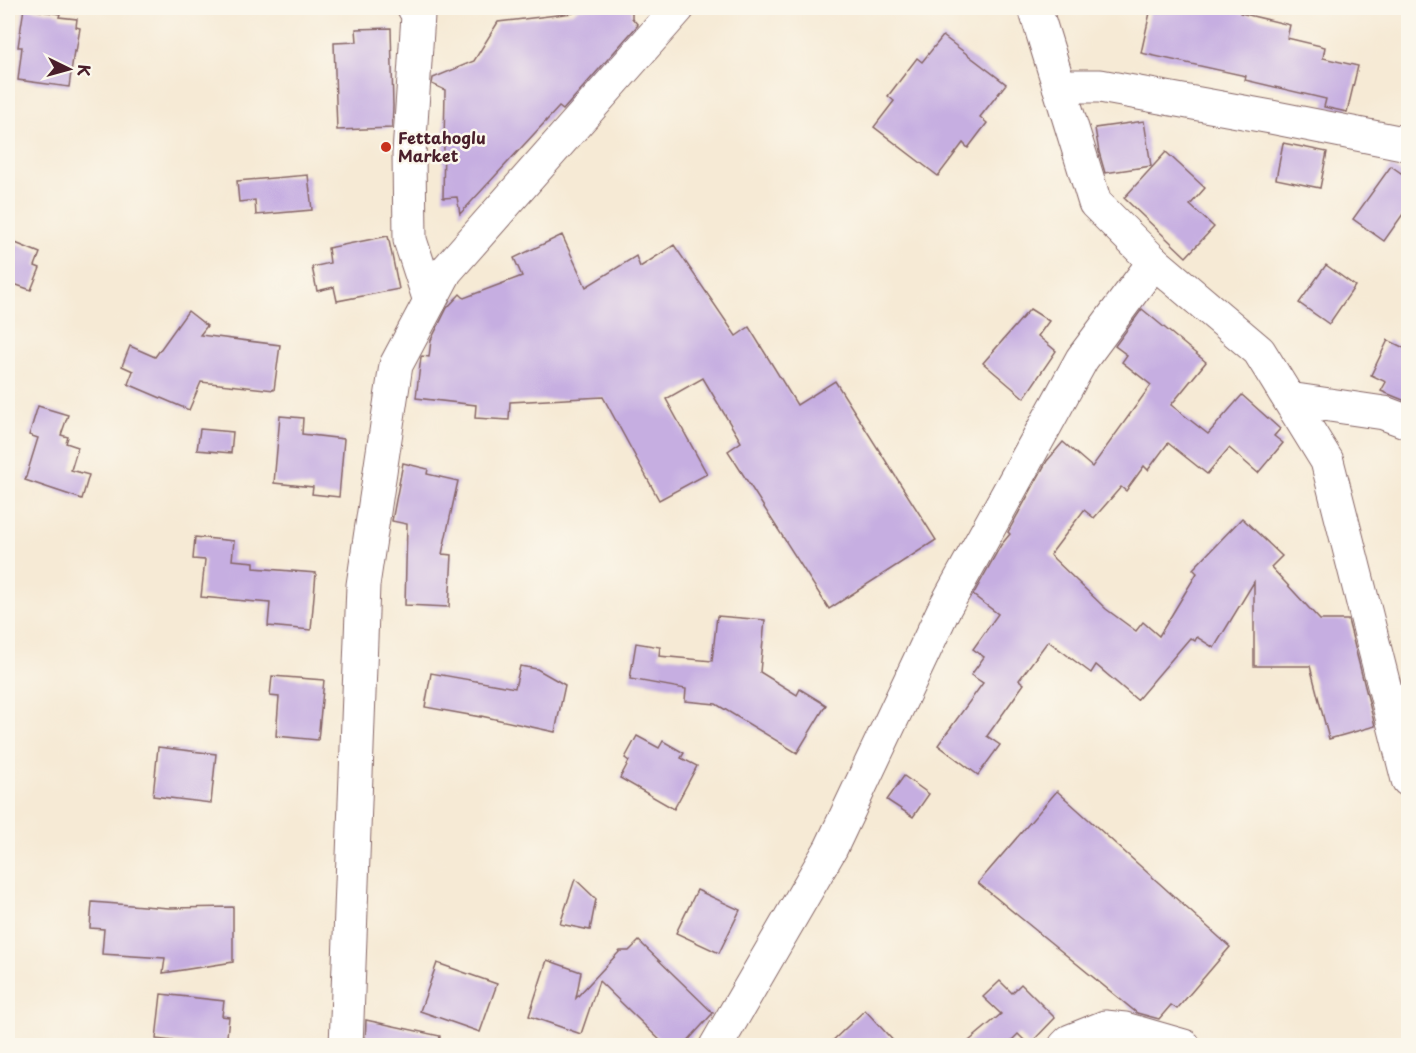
<svg xmlns="http://www.w3.org/2000/svg" width="1416" height="1053" viewBox="0 0 1416 1053" font-family="'Playpen Sans',sans-serif">
	<style>
		.building { fill: #c6aee1 }
		.lines { fill: none; stroke-linecap: round; stroke-linejoin: round }
		.minor-casing { stroke: #866666; stroke-width: 35 }
		.minor { stroke: #fff; stroke-width: 33 }
		.poi-dot { fill: #c8321e; stroke: #fbf7ec; stroke-width: 2 }
		.labels { text-anchor: middle; stroke-width: 5; stroke-linejoin: round; paint-order: stroke }
		.poi-label { font-size: 16px; font-weight: bold; fill: #4a1f2b; stroke: #fbf7ec; text-anchor: start }
	</style>
	<rect width="100%" height="100%" fill="#fbf7ec"/>
	<filter id="ink" filterUnits="userSpaceOnUse"><feTurbulence type="fractalNoise" baseFrequency=".0167" numOctaves="2"/><feDisplacementMap in="SourceGraphic" scale="12" xChannelSelector="R" yChannelSelector="G"/><feConvolveMatrix kernelMatrix="1 2 1 2 8 2 1 2 1" color-interpolation-filters="sRGB"/></filter>
	<filter id="wash" filterUnits="userSpaceOnUse"><feTurbulence type="fractalNoise" baseFrequency=".008" numOctaves="4" result="noise"/><feDisplacementMap in="SourceGraphic" scale="24" xChannelSelector="R" yChannelSelector="G"/><feGaussianBlur stdDeviation="1.35" result="paint"/><feColorMatrix in="noise" values="0 0 0 0 0 0 0 0 0 0 0 0 0 0 0 0 0 1.4 0 .05"/><feComposite in="paint" operator="in"/></filter>
	<g filter="url(#wash)">
		<rect width="100%" height="100%" fill="#f6ead5"/>
		<g id="blocks">
			<!-- building -->
			<g class="building">
				<polygon points="24,8 60,14 59,17 77,19 76,27 80,28 76,52 74,51 69,87 18,80 22,47 18,47"/>
				<polygon points="579,8 632,8 632,18 638,25 563,110 559,107 460,214 457,197 443,198 445,90 432,84 433,78 474,61 498,22 573,13"/>
				<polygon points="1151,8 1241,8 1240,13 1290,25 1287,38 1325,47 1323,58 1358,66 1347,112 1324,107 1326,99 1245,80 1246,76 1141,53"/>
				<polygon points="391,28 393,106 392,128 337,130 334,43 357,42 356,29"/>
				<polygon points="943,36 1006,84 980,117 987,123 968,148 963,143 938,176 874,127 894,101 888,96 917,58 922,62"/>
				<polygon points="1144,121 1151,166 1105,173 1099,152 1095,128"/>
				<polygon points="1283,143 1327,152 1320,188 1276,179"/>
				<polygon points="1166,152 1205,188 1190,205 1214,227 1186,257 1124,198"/>
				<polygon points="1391,166 1408,178 1408,207 1384,241 1353,219"/>
				<polygon points="308,175 312,210 256,215 255,200 239,202 237,181"/>
				<polygon points="562,235 586,287 636,256 640,267 674,245 736,336 749,327 797,405 835,381 936,540 829,609 728,451 741,442 703,378 666,399 707,474 659,500 603,397 510,402 509,420 475,418 476,405 416,398 421,357 422,356 429,357 431,340 447,308 460,294 464,298 522,276 514,258"/>
				<polygon points="388,236 399,289 337,301 334,287 317,291 312,267 330,263 328,248"/>
				<polygon points="8,240 40,253 35,266 40,268 31,290 8,282"/>
				<polygon points="1326,265 1355,286 1329,324 1299,303"/>
				<polygon points="1030,309 1049,321 1038,336 1056,351 1024,398 983,363"/>
				<polygon points="1142,309 1206,362 1171,405 1208,434 1242,395 1280,429 1274,436 1283,443 1258,473 1229,448 1207,474 1168,443 1148,470 1144,466 1126,491 1121,487 1094,518 1084,510 1050,555 1106,609 1136,631 1143,622 1159,636 1197,573 1193,569 1242,518 1282,556 1271,567 1320,620 1348,620 1375,726 1329,739 1310,666 1254,666 1254,582 1214,648 1197,637 1195,641 1190,638 1137,700 1096,665 1091,673 1048,641 1019,680 1024,684 987,736 1000,745 978,775 938,745 983,683 971,675 984,657 973,649 998,614 973,595 1001,545 1010,534 1008,532 1047,461 1063,442 1092,467 1151,385 1122,362 1127,355 1115,346"/>
				<polygon points="188,311 207,326 200,335 280,345 274,390 201,382 189,410 128,384 133,371 122,366 130,346 155,357"/>
				<polygon points="1408,339 1408,402 1381,391 1386,382 1371,375 1388,340 1404,348"/>
				<polygon points="38,406 68,415 61,435 68,437 66,443 78,447 71,470 89,475 82,499 25,480 38,438 29,435"/>
				<polygon points="280,416 303,418 302,434 344,439 339,497 312,494 313,487 274,483"/>
				<polygon points="200,429 233,432 231,453 197,450"/>
				<polygon points="403,463 428,469 427,474 458,481 442,554 452,555 449,607 405,605 407,524 392,521"/>
				<polygon points="195,537 234,541 232,560 254,562 254,568 316,573 311,630 268,626 270,603 201,597 205,560 193,559"/>
				<polygon points="717,616 765,620 760,672 797,695 800,689 826,705 797,753 716,704 685,701 686,689 630,679 636,643 660,647 659,656 712,661"/>
				<polygon points="520,666 537,669 565,685 555,732 481,716 481,717 425,707 431,673 515,688"/>
				<polygon points="272,676 324,680 318,740 276,736 279,697 270,696"/>
				<polygon points="637,736 659,748 663,741 684,753 681,758 697,766 674,809 620,778 629,761 625,758"/>
				<polygon points="158,747 216,754 211,803 153,796"/>
				<polygon points="904,776 929,794 913,817 887,800"/>
				<polygon points="1057,791 1230,947 1177,1009 1171,1005 1159,1019 1137,1013 978,883"/>
				<polygon points="575,879 596,899 590,930 560,924"/>
				<polygon points="697,890 740,910 719,953 676,933"/>
				<polygon points="92,902 169,908 233,907 233,962 163,973 165,958 102,954 104,929 90,928"/>
				<polygon points="639,941 713,1013 683,1046 666,1046 599,981 581,1034 529,1016 547,960 581,972 576,998 620,951 629,951"/>
				<polygon points="437,963 497,984 480,1032 420,1011"/>
				<polygon points="1000,981 1012,993 1021,984 1055,1018 1029,1045 1018,1034 1006,1046 963,1046 1001,1014 983,997"/>
				<polygon points="161,994 224,1001 222,1016 229,1017 226,1046 214,1046 156,1039"/>
				<polygon points="865,1010 898,1046 827,1046"/>
				<polygon points="366,1020 440,1036 439,1046 365,1046"/>
			</g>
		</g>
	</g>
	<g filter="url(#ink)">
		<use href="#blocks" fill-opacity="0" stroke="#866666" stroke-width="1.5"/>
		<g class="lines">
			<!-- minor casing -->
			<g class="minor-casing">
				<g id="minor">
					<polyline points="414,8 418,15 409,154 410,240 430,301"/>
					<polyline points="1035,8 1095,203 1154,262 1259,351 1327,461 1408,780"/>
					<polyline points="1059,86 1100,86 1271,117 1408,144"/>
					<polyline points="1289,399 1384,413 1408,422"/>
					<polyline points="346,1046 363,585 396,365 446,271 678,8"/>
					<polyline points="716,1046 831,848 943,611 1082,359 1154,262"/>
					<polyline points="1065,1046 1070,1041 1105,1027 1125,1029 1184,1046"/>
				</g>
			</g>
			<!-- minor -->
			<use href="#minor" class="minor"/>
		</g>
	</g>
	<!-- markers -->
	<circle class="poi-dot" cx="386" cy="147" r="6"/>
	<g class="labels">
		<!-- poi labels -->
		<g class="poi-label">
			<text x="398" y="144">Fettahoglu<tspan x="398" dy="18">Market</tspan></text>
		</g>
	</g>
	<!-- margin -->
	<rect width="1416" height="1053" fill="none" stroke="#fbf7ec" stroke-width="30"/>
	<!-- north arrow -->
	<g transform="translate(69 69) rotate(95)" stroke="#fbf7ec" stroke-width="4.5" paint-order="stroke">
	<path d="M0-4.5L10 22L0 15L-10 22Z" fill="#4a1f2b"/>
	<text y="-9" font-size="16" font-weight="bold" text-anchor="middle" fill="#4a1f2b">K</text>
	</g>
</svg>
